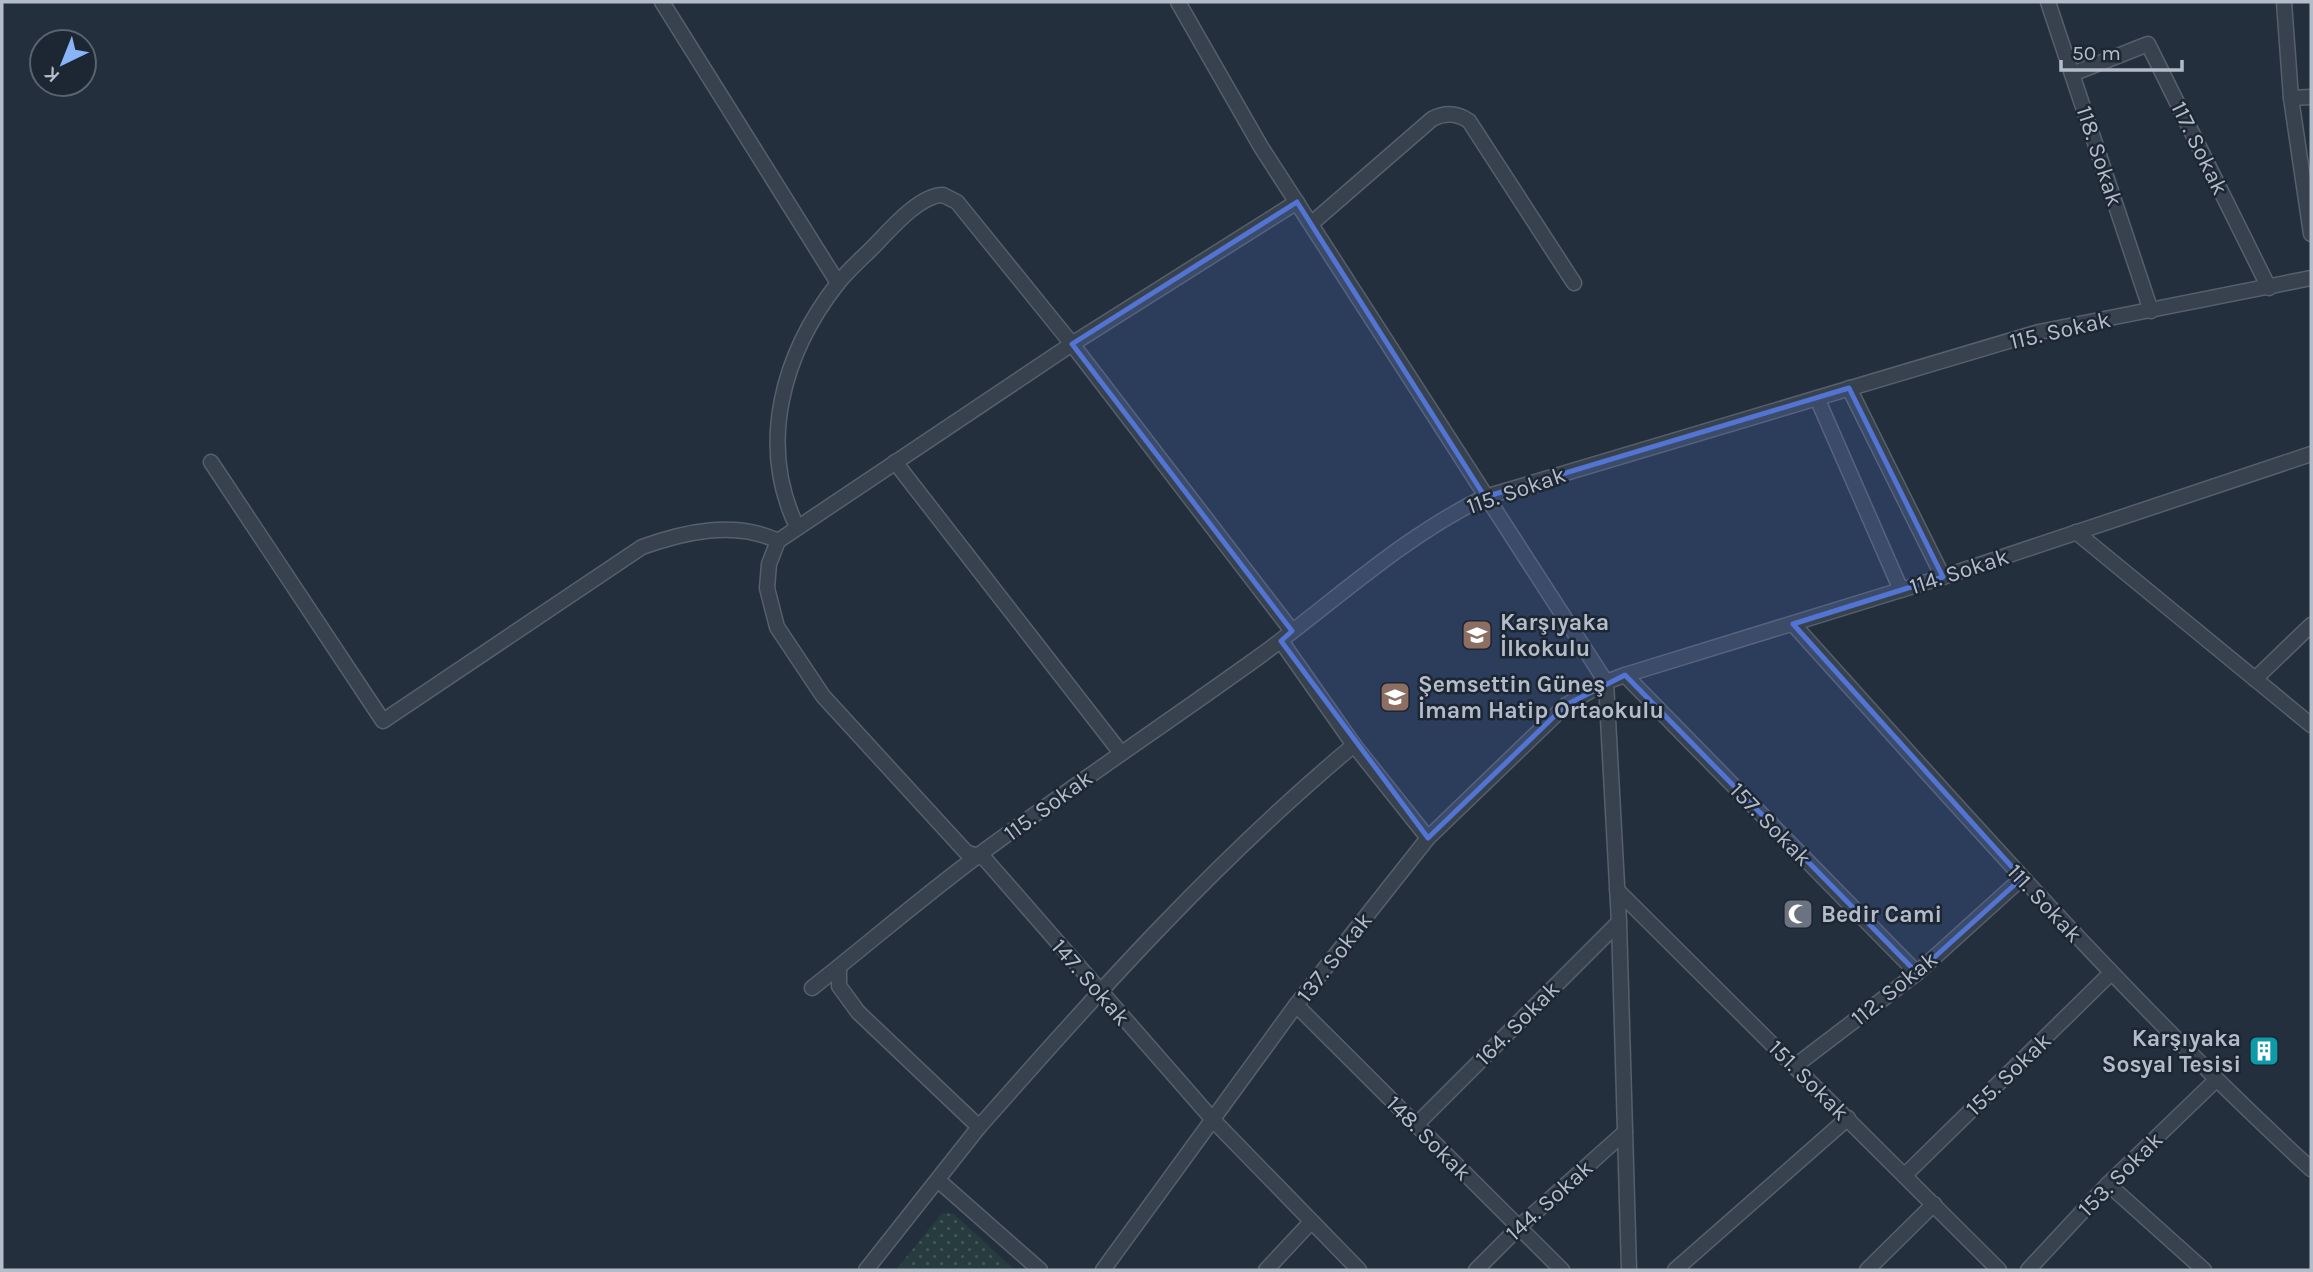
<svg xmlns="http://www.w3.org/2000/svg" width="2313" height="1272" viewBox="0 0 2313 1272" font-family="Karla,sans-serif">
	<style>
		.park { fill: url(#park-dots) }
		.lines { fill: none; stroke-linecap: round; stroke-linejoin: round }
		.minor-casing { stroke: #565f6c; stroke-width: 17 }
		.minor { stroke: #38414e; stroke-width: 14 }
		.marked { fill: #5274d3; fill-opacity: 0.2; stroke: #5274d3; stroke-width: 5; stroke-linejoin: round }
		.labels { text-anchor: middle; stroke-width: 5; stroke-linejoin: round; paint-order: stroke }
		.street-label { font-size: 23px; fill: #b4bcc9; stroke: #1d2633 }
		.poi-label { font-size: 23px; font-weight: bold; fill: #b4bcc9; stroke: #1d2633; text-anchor: start }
	</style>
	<defs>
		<pattern id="park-dots" width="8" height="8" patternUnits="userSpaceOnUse" patternTransform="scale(1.75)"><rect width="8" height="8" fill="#263c3f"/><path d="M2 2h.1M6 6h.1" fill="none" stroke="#435659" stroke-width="1.8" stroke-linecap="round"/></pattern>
	</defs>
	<rect width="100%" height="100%" fill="#242f3e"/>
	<!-- park -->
	<polygon class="park" points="942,1213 954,1214 1015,1270 896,1270"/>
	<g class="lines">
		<!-- minor casing -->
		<g class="minor-casing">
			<g id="minor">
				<polyline points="662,2 838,283"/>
				<polyline points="1178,2 1261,147 1606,682 1619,922 1629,1270"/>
				<polyline points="2048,2 2151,311"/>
				<polyline points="2284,2 2291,98 2311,234"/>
				<polyline points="2072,74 2148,44 2269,288"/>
				<polyline points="2291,98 2311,97"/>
				<polyline points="1297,202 1072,344 778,541 769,564 767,588 777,627 823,696 966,852 985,859 1214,1121 1359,1270"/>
				<path d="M1311,224l121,-105c13,-7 25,-6 37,2l105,162"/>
				<polyline points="1849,388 1943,577"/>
				<polyline points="1817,398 1901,590"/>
				<path d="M211,462l172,259 259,-174c42,-15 93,-27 136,-6"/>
				<polyline points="895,462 1121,753"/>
				<path d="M797,527c-40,-83 -14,-174 41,-244 12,-15 28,-28 41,-42 15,-16 42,-46 64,-46l14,7 115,142 220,287"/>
				<polyline points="2076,532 2311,725"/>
				<path d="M1793,624c168,186 333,375 518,545"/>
				<polyline points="1281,641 1354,745"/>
				<polyline points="1625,675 1917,973"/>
				<polyline points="2255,679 2311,625"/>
				<polyline points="1617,890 1999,1270"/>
				<path d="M839,967v19l19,26 121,115c118,-134 238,-268 375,-382l74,93"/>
				<path d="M812,988c60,-47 117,-97 179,-142 89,-65 180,-126 269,-190 75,-55 141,-118 225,-159l554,-165 272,-54"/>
				<polyline points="1296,1005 1562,1270"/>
				<polyline points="1795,1066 1917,973 2022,878"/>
				<polyline points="1416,1125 1619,922"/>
				<polyline points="1905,1175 2111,973"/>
				<polyline points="939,1181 1040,1270"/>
				<polyline points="2108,1184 2204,1270"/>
				<polyline points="866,1270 979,1127"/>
				<polyline points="1103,1270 1296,1005 1428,838 1566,705 1606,682 1625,675 1943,577 2311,454"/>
				<polyline points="1266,1270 1310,1223"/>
				<polyline points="1476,1270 1519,1227 1625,1132"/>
				<polyline points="1675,1270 1848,1118"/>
				<polyline points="1867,1270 1934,1204"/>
				<polyline points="2028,1270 2108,1184 2215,1081"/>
			</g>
		</g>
		<!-- minor -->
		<use href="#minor" class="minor"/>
	</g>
	<!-- marked area -->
	<path class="marked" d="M1297,202l188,295 364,-109 94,189 -150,47 229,254 -105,95 -292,-298 -59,30 -138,133 -147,-197 11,-10 -220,-287z"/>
	<!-- icons -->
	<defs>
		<g id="school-square" transform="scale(1.575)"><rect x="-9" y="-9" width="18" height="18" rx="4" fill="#8d6e63" stroke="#1d2633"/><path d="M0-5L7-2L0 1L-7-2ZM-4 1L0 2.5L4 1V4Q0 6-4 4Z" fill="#fff"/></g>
		<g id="mosque-square" transform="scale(1.575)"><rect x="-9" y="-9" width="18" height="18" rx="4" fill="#6b7280" stroke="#1d2633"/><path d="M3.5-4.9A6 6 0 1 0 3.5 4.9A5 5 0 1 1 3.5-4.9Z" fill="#fff"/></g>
		<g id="building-square" transform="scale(1.575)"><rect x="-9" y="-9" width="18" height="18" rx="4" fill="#0f9aa8" stroke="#1d2633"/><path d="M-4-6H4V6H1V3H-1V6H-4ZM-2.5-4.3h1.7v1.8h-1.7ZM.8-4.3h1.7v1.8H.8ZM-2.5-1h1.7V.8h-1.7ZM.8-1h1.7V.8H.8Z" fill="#fff"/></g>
	</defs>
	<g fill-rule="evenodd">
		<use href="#school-square" x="1477" y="635"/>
		<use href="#school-square" x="1395" y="697"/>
		<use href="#mosque-square" x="1798" y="914"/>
		<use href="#building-square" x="2264" y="1051"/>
	</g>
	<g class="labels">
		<!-- street labels -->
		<g class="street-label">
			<text transform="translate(2200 148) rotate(64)" y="8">117. Sokak</text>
			<text transform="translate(2100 156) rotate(72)" y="8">118. Sokak</text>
			<text transform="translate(2060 330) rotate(-13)" y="8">115. Sokak</text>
			<text transform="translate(1516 490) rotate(-19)" y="8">115. Sokak</text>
			<text transform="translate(1959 571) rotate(-18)" y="8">114. Sokak</text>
			<text transform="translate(1048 805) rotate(-36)" y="8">115. Sokak</text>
			<text transform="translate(1771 824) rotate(46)" y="8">157. Sokak</text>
			<text transform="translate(2045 903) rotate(47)" y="8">111. Sokak</text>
			<text transform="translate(1334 957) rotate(-52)" y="8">137. Sokak</text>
			<text transform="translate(1091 982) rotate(49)" y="8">147. Sokak</text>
			<text transform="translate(1894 988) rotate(-39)" y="8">112. Sokak</text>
			<text transform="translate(1517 1023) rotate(-45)" y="8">164. Sokak</text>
			<text transform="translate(2008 1074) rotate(-44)" y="8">155. Sokak</text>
			<text transform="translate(1809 1080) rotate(45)" y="8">151. Sokak</text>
			<text transform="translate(1429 1138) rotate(45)" y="8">148. Sokak</text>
			<text transform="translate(2120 1174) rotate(-45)" y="8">153. Sokak</text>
			<text transform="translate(1549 1200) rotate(-42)" y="8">144. Sokak</text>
		</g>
		<!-- poi labels -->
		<g class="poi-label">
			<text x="1500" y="630">Karşıyaka<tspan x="1500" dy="26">İlkokulu</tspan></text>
			<text x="1418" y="692">Şemsettin Güneş<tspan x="1418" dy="26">İmam Hatip Ortaokulu</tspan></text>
			<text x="1821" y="922">Bedir Cami</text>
			<text x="2241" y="1046" text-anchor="end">Karşıyaka<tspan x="2241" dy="26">Sosyal Tesisi</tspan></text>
		</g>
	</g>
	<!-- border -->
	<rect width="2313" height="1272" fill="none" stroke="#b4bcc9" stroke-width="7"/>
	<!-- north arrow -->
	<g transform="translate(63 63) rotate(223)"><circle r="33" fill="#1d2633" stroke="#59626f" stroke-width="2"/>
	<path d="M0-5L12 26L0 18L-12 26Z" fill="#8ab4f8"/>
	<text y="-10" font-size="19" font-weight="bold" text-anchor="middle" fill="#b4bcc9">K</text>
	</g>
	<!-- scale -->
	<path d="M2061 60v10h121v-10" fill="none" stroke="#b4bcc9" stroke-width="3.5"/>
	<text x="2072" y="60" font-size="21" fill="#b4bcc9" stroke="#1d2633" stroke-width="5" paint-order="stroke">50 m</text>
</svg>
